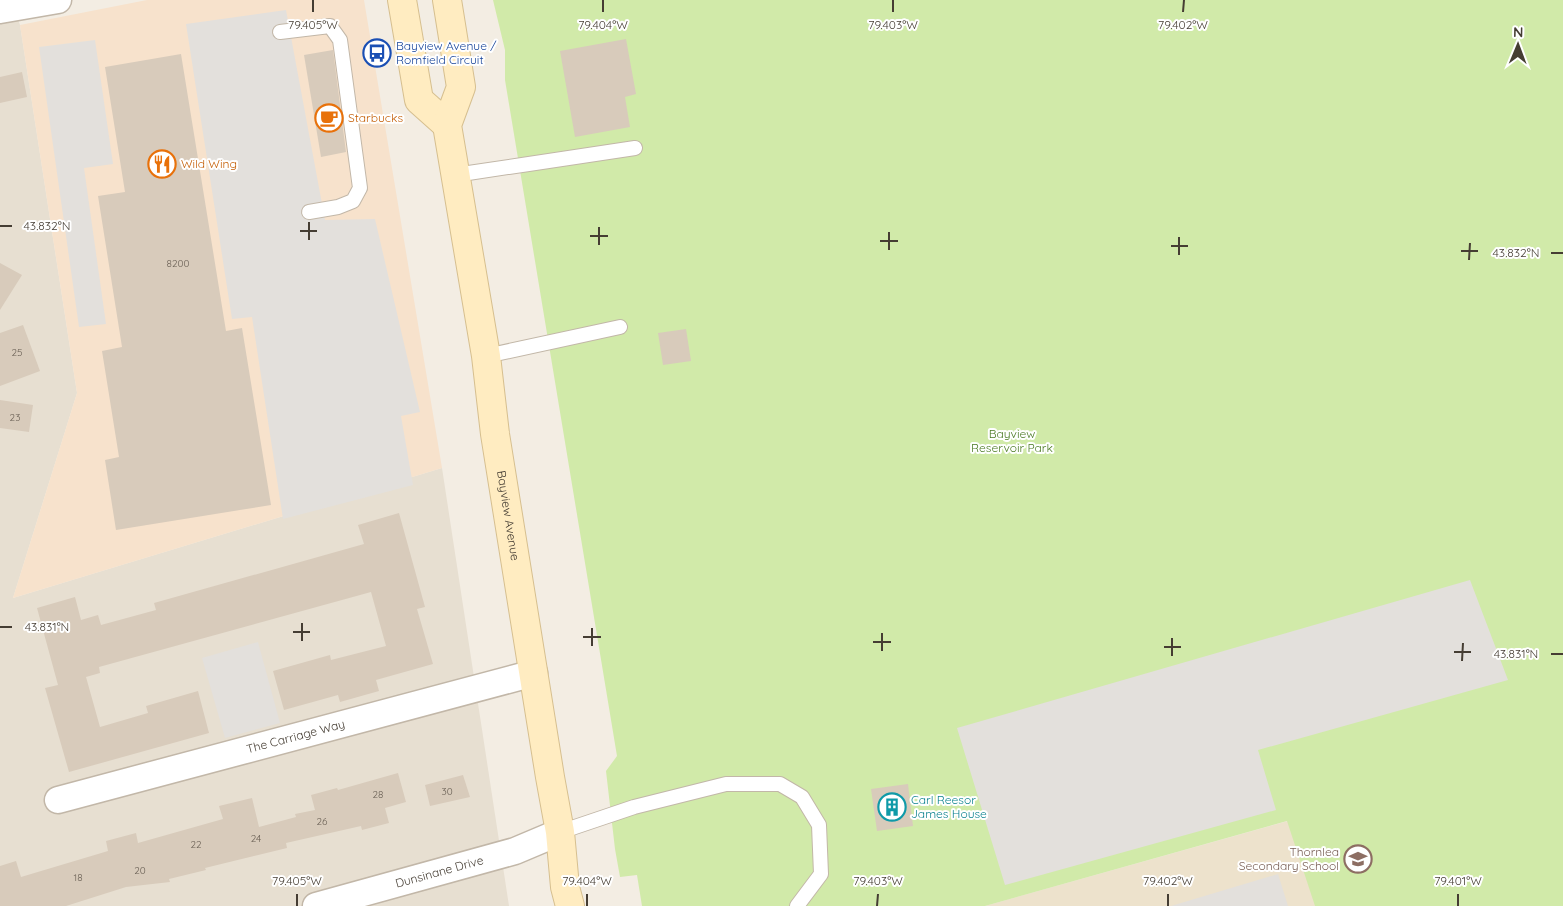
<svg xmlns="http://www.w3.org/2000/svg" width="1563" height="906" viewBox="0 0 1563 906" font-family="Quicksand,sans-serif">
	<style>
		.residential { fill: #e7dfd1 }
		.commercial { fill: #f7e2cc }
		.education { fill: #ede2cc }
		.green { fill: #d1eaa9 }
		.parking { fill: #e3e0dc }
		.building { fill: #d8cbbb }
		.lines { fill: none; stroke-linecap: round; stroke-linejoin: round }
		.lane-casing { stroke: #c2b7a8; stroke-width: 16 }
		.street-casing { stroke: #c2b7a8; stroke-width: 29 }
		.secondary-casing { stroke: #d6bf8f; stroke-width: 30 }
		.lane { stroke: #fff; stroke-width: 14 }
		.street { stroke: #fff; stroke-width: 26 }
		.secondary { stroke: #ffecc1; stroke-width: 28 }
		.ticks { fill: none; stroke: #453d33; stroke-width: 2 }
		.labels { text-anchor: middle; stroke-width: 4; stroke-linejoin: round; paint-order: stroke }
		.number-label { font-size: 10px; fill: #6a6055 }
		.transit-label { font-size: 12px; fill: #164399; stroke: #fff; text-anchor: start }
		.food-label { font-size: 12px; fill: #c56008; stroke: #fff; text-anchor: start }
		.park-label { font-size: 12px; fill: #4a7a23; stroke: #fff }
		.street-label { font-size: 12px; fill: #453d33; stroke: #fff }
		.culture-label { font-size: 12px; fill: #0d838f; stroke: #fff; text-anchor: start }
		.education-label { font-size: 12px; fill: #785e54; stroke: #fff; text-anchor: end }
		.ticks-label { font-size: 12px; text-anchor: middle; fill: #453d33; stroke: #fff; stroke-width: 4; stroke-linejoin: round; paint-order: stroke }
	</style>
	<rect width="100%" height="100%" fill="#f3ede3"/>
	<!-- residential -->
	<polygon class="residential" points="0,0 11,0 20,25 77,393 13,598 442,468 509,906 0,906"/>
	<!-- commercial -->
	<polygon class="commercial" points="147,0 364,0 442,468 13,598 77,393 20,25"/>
	<!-- education -->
	<polygon class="education" points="1288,821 1563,906 985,906"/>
	<!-- green -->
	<polygon class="green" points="493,0 1563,0 1563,906 1315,906 1287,821 985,906 642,906 637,875 620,877 615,849 606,771 617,756 505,80 505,50"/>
	<!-- parking -->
	<g class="parking">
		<polygon points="286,10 325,220 375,219 420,412 401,416 413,485 283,519 252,317 232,319 186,24"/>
		<polygon points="95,40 113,164 84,168 106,324 79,327 39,47"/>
		<polygon points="1470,580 1508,680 1258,750 1276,810 1005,885 957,728"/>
		<polygon points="258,642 280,723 225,738 202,658"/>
		<polygon points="1278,874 1288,906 1171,906"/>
	</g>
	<!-- building -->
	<g class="building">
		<polygon points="626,39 636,94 625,97 630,127 575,137 560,51"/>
		<polygon points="333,50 346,152 321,157 304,55"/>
		<polygon points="181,54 226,331 242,328 271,505 116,530 105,460 119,457 102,351 122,347 98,196 125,192 105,67"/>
		<polygon points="22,72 27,97 0,103 0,77"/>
		<polygon points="0,263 22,275 0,310"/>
		<polygon points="23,325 40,371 0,386 0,333"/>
		<polygon points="686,329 691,361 663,365 658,333"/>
		<polygon points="0,400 33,405 29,432 0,428"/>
		<polygon points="399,513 425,607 417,609 433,664 376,680 379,691 340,702 338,695 284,710 273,671 330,655 331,660 386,646 371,592 99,667 100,673 86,677 100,727 148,713 146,706 198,691 209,733 69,772 45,688 58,685 37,608 75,597 81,620 98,615 101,625 156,610 154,603 364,544 358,525"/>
		<polygon points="398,773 406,802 385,808 389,823 362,830 361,826 286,843 287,848 205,868 206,870 169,879 170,882 126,887 66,906 0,906 0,866 16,861 21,877 108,851 106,841 136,833 138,843 223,819 219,806 252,798 259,827 296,817 295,814 315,810 311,795 337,788 338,790"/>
		<polygon points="463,775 470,797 430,806 425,785"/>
		<polygon points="908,784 913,826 877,831 871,789"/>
	</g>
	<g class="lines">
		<!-- lane casing -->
		<g class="lane-casing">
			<g id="lane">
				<polyline points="280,32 330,26 340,40 360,188 353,201 338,207 309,212"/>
				<polyline points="455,175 635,148"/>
				<polyline points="486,356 620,327"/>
				<polyline points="560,832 634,807 726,784 780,784 802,797 819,825 821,874 797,906"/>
			</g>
		</g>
		<!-- street casing -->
		<g class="street-casing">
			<g id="street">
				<polyline points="0,10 58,0"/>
				<path id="s1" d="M58,800l476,-127"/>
				<path id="s2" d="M316,906l199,-55 45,-19"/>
			</g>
		</g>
		<!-- secondary casing -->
		<g class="secondary-casing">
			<g id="secondary">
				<polyline points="402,0 419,100 447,125"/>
				<path id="s3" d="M447,0l14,87 -14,38 39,231 9,78 55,343 10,55 5,55 5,19"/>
			</g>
		</g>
		<!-- lane -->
		<use href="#lane" class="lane"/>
		<!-- street -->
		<use href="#street" class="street"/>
		<!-- secondary -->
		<use href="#secondary" class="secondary"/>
	</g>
	<!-- ticks -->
	<path class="ticks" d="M313,12v-12M603,12v-12M893,12v-12M1183,12l1,-12M0,226h12M300,231h17M590,236h18M309,240v-18M880,241h18M599,245v-18M1171,246h17M889,250v-18M1461,251h17M1551,253h12M1179,255v-18M1469,260l1,-17M0,627h12M293,632h17M583,637h18M302,641v-18M873,642h18M592,646v-18M1164,647h17M882,651v-18M1454,652h17M1551,654h12M1172,656v-18M1462,661l1,-18M297,906v-12M587,906v-12M877,906l1,-12M1168,906v-12M1458,906v-12"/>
	<!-- icons -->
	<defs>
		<g id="bus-ring" transform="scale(1.4375)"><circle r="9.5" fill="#fff" stroke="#1a4fb4" stroke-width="1.5"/><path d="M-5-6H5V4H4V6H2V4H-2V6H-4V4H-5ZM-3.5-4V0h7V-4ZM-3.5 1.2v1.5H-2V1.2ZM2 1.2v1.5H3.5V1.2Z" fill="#1a4fb4"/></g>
		<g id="cafe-ring" transform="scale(1.4375)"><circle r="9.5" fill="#fff" stroke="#e8710a" stroke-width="1.5"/><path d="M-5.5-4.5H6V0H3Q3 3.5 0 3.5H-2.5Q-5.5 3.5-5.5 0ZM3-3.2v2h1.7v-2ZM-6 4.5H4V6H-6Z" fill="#e8710a"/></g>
		<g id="restaurant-ring" transform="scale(1.4375)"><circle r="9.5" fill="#fff" stroke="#e8710a" stroke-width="1.5"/><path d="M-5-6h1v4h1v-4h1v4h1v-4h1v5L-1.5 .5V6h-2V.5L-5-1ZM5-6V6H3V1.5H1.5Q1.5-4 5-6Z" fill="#e8710a"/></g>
		<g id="building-ring" transform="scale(1.4375)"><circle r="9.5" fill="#fff" stroke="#0f9aa8" stroke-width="1.5"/><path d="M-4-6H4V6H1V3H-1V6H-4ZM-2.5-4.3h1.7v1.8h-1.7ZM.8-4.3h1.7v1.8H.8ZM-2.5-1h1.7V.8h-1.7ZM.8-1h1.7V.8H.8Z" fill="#0f9aa8"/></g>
		<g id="school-ring" transform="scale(1.4375)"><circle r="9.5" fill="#fff" stroke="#8d6e63" stroke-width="1.5"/><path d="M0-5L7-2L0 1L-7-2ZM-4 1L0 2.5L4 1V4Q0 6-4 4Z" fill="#8d6e63"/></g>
	</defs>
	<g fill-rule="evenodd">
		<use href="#bus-ring" x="377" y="53"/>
		<use href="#cafe-ring" x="329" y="118"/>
		<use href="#restaurant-ring" x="162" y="164"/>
		<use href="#building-ring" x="892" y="807"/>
		<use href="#school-ring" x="1358" y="859"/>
	</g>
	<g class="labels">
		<!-- number labels -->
		<g class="number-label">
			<text x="178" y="267">8200</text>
			<text x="17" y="356">25</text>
			<text x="15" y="421">23</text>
			<text x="447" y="795">30</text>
			<text x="378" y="798">28</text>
			<text x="322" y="825">26</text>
			<text x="256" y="842">24</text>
			<text x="196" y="848">22</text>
			<text x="140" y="874">20</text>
			<text x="78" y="881">18</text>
		</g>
		<!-- transit labels -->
		<g class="transit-label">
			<text x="396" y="50">Bayview Avenue /<tspan x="396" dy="14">Romfield Circuit</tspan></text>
		</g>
		<!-- food labels -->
		<g class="food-label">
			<text x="348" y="122">Starbucks</text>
			<text x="181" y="168">Wild Wing</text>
		</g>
		<!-- park labels -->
		<g class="park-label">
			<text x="1012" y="438">Bayview<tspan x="1012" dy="14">Reservoir Park</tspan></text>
		</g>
		<!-- street labels -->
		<g class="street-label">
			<text dy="4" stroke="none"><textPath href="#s3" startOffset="524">Bayview Avenue</textPath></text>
			<text dy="4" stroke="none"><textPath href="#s1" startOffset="246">The Carriage Way</textPath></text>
			<text dy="4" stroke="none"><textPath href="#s2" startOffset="128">Dunsinane Drive</textPath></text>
		</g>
		<!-- culture labels -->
		<g class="culture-label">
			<text x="911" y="804">Carl Reesor<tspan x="911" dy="14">James House</tspan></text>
		</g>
		<!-- education labels -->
		<g class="education-label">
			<text x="1339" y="856">Thornlea<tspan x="1339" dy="14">Secondary School</tspan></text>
		</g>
	</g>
	<g class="ticks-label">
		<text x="313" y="29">79.405°W</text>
		<text x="603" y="29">79.404°W</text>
		<text x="893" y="29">79.403°W</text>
		<text x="1183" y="29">79.402°W</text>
		<text x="47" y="230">43.832°N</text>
		<text x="1516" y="257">43.832°N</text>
		<text x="47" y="631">43.831°N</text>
		<text x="1516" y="658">43.831°N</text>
		<text x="297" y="885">79.405°W</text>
		<text x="587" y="885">79.404°W</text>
		<text x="878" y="885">79.403°W</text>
		<text x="1168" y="885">79.402°W</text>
		<text x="1458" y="885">79.401°W</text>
	</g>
	<!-- north arrow -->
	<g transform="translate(1518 45) rotate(1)" stroke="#ffffff" stroke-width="4" paint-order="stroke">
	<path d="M0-4L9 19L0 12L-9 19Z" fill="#453d33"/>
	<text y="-8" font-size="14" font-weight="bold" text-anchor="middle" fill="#453d33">N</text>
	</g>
</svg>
